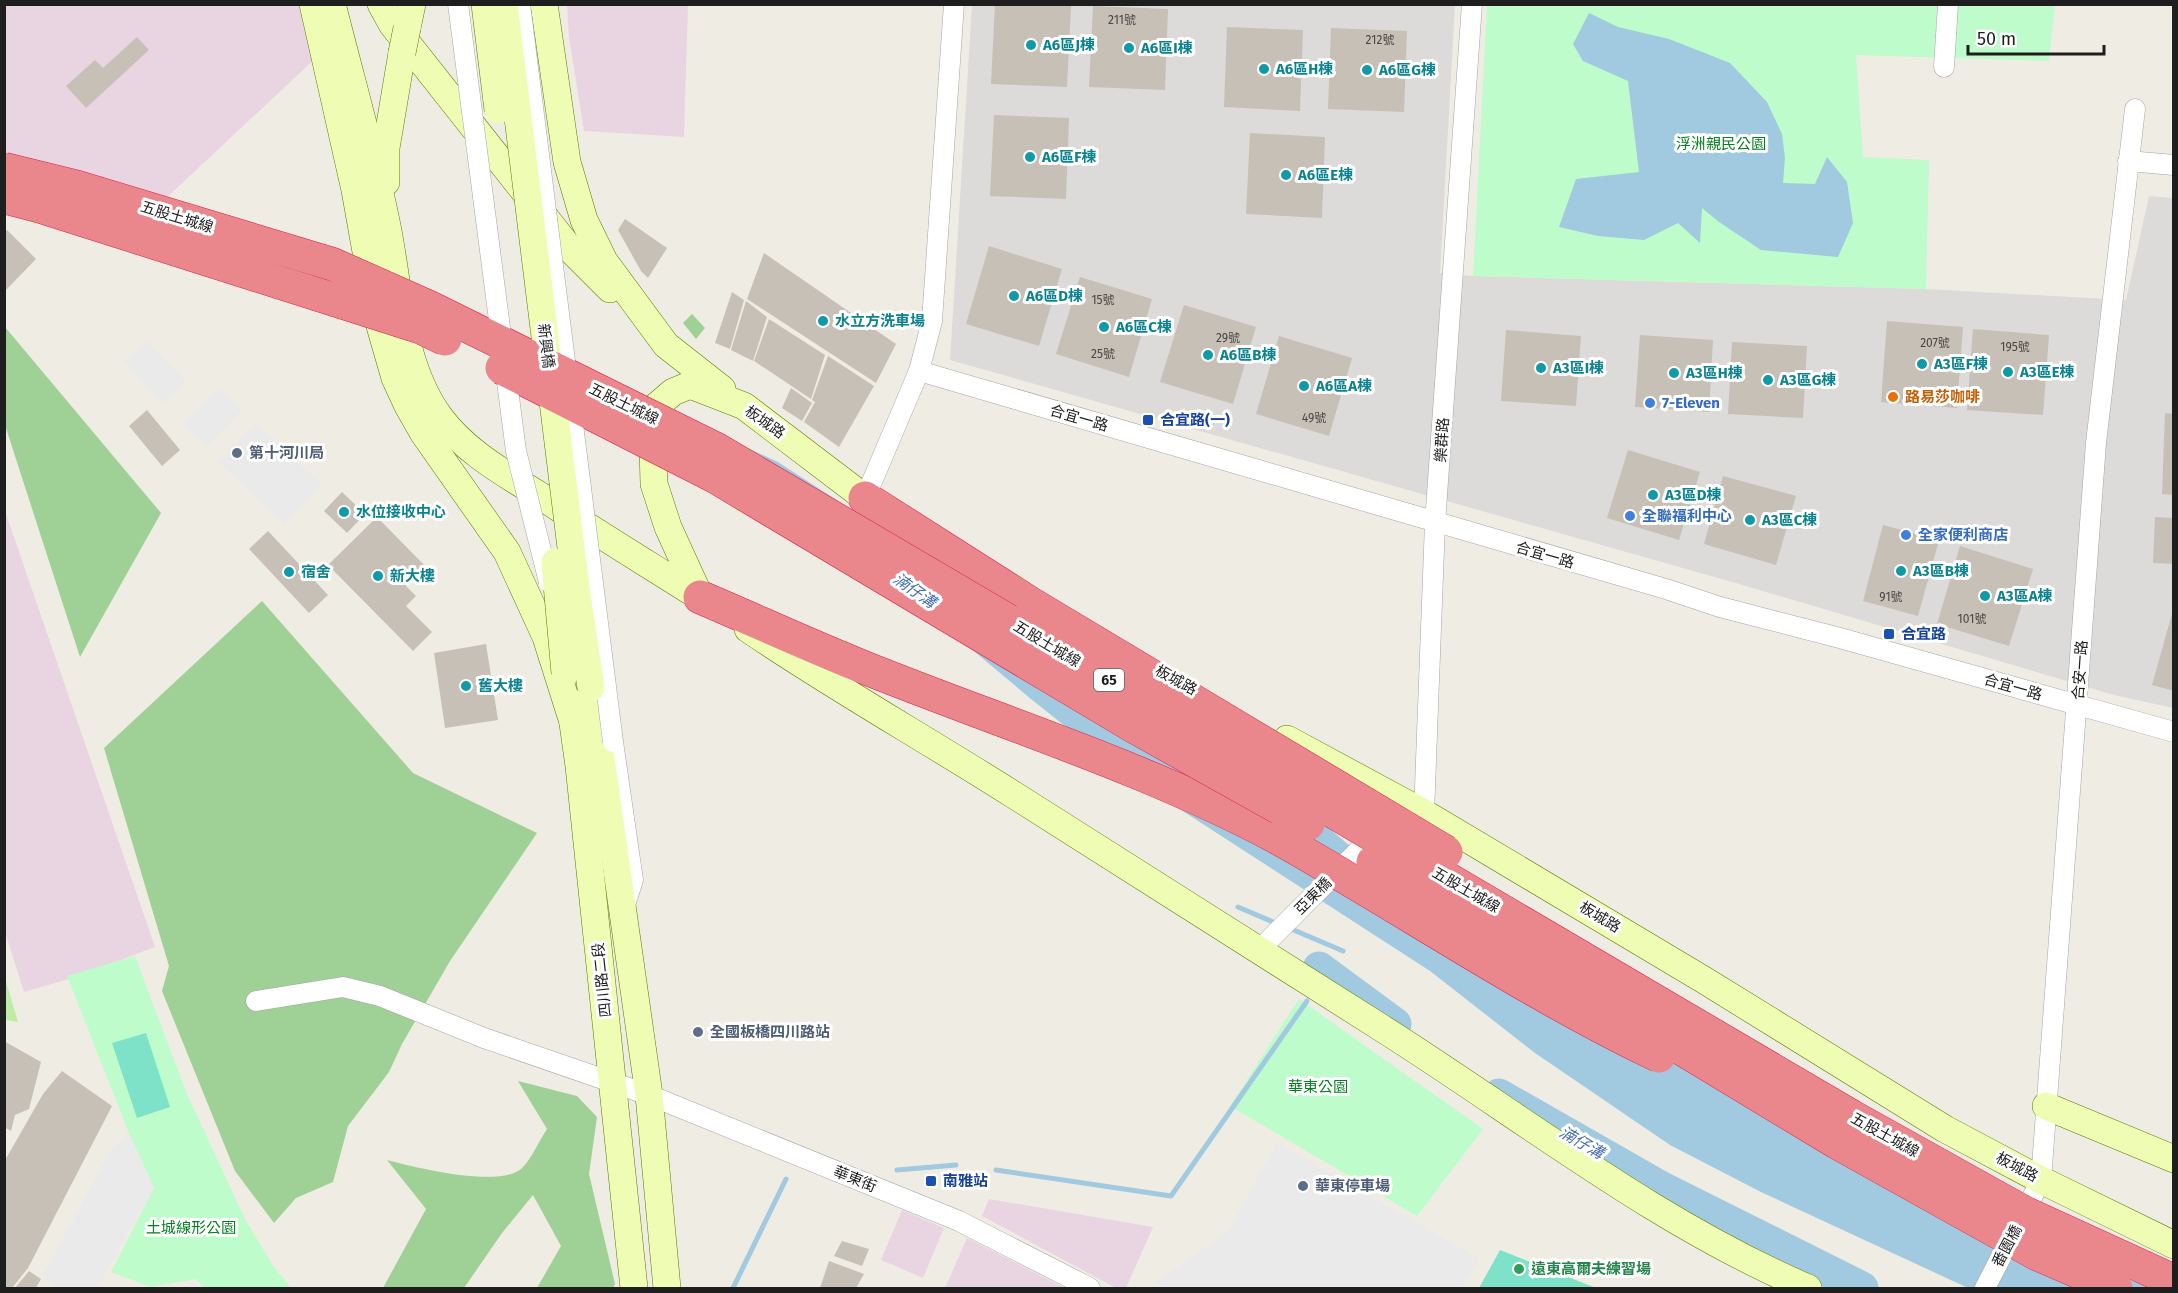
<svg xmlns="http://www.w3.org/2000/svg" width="2178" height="1293" viewBox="0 0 2178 1293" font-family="'Fira Sans','Noto Sans TC',sans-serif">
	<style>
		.residential { fill: #dcdbda }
		.industrial { fill: #e9d5e2 }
		.grass { fill: #bfeca6 }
		.forest { fill: #9fd096 }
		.park { fill: #befccb }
		.pitch { fill: #7de2c8 }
		.parking { fill: #eaeaea }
		.water { fill: #a1c9df }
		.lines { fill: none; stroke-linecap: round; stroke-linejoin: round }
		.stream { stroke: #a1c9df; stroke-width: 5 }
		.river { stroke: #a1c9df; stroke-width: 33 }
		.building { fill: #c7c0b6 }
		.street-casing { stroke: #a5a5a5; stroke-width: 21 }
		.secondary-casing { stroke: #5c7900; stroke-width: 28 }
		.highway-casing { stroke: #e11d46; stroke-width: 34 }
		.street { stroke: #fff; stroke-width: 20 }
		.secondary { stroke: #effcb4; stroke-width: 27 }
		.highway { stroke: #ea878d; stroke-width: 33 }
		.street-bridge-casing { stroke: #a5a5a5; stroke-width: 21; stroke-linecap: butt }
		.secondary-bridge-casing { stroke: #5c7900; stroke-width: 28; stroke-linecap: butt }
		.highway-bridge-casing { stroke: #e11d46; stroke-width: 34; stroke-linecap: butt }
		.street-bridge { stroke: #fff; stroke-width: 20 }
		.secondary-bridge { stroke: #effcb4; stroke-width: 27 }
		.highway-bridge { stroke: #ea878d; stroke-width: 33 }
		.culture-dot { fill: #0f9aa8; stroke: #fff; stroke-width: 2 }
		.food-dot { fill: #e8710a; stroke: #fff; stroke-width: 2 }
		.shop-dot { fill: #3f7fe0; stroke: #fff; stroke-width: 2 }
		.transit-dot { fill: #1a4fb4; stroke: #fff; stroke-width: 2 }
		.service-dot { fill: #5c6f8a; stroke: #fff; stroke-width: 2 }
		.leisure-dot { fill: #2e9e5b; stroke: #fff; stroke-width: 2 }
		.labels { text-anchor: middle; stroke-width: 6; stroke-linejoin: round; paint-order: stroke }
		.number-label { font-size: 12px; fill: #484644 }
		.shield { fill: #fff; stroke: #626262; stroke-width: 1.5 }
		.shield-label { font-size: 14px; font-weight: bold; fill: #1e1e1e }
		.culture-label { font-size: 15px; font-weight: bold; fill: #0d838f; stroke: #fff; text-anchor: start }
		.park-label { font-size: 15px; fill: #078021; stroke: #fff }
		.street-label { font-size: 15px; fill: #1e1e1e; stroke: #fff }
		.food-label { font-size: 15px; font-weight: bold; fill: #c56008; stroke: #fff; text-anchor: start }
		.shop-label { font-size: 15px; font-weight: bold; fill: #366cbe; stroke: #fff; text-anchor: start }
		.transit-label { font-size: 15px; font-weight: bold; fill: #164399; stroke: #fff; text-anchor: start }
		.service-label { font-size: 15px; font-weight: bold; fill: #4e5e75; stroke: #fff; text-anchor: start }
		.leisure-label { font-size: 15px; font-weight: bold; fill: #27864d; stroke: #fff; text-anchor: start }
		.water-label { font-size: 16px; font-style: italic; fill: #466eb1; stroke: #fff }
	</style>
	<rect width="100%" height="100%" fill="#efede3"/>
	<!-- residential -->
	<polygon class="residential" points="972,5 1455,5 1440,273 1473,276 1926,289 2126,300 2149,196 2173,198 2173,708 2114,695 1732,582 950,360"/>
	<!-- industrial -->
	<g class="industrial">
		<polygon points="5,5 303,5 318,56 113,248 5,185"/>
		<polygon points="567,5 688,5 684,137 584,131 569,37"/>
		<polygon points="4,508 155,947 76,977 24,992 4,929"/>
		<polygon points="989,1199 1153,1227 1126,1288 1116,1288 982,1216"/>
		<polygon points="902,1210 944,1228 923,1278 881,1260"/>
		<polygon points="967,1238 1065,1288 945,1288"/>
	</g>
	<!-- grass -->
	<polygon class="grass" points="5,978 18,1022 5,1020"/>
	<!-- forest -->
	<g class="forest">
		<polygon points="692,314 705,328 696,339 683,323"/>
		<polygon points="5,327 161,513 80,657 5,425"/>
		<polygon points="262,601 413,773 537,833 450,961 402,1044 389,1072 348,1126 333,1182 296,1198 274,1223 235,1171 162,991 169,966 104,748"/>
		<path d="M518,1081l59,15 20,21 -8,57 26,110 -2,4h-76l24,-42 -28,-51 -31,38 -38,55h-81l43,-79 -39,-49c26,7 114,29 135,8 10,-10 17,-27 25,-39z"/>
	</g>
	<!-- park -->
	<g class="park">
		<polygon points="1487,5 2055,5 2049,61 1856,55 1863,157 1929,160 1926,289 1473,276"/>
		<polygon points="135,956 187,1094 245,1219 274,1267 291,1288 204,1288 196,1279 151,1287 111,1272 154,1188 129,1133 67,976"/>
		<polygon points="1299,999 1483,1129 1417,1216 1230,1106"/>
	</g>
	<!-- pitch -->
	<g class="pitch">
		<polygon points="146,1033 170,1107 137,1118 112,1043"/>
		<polygon points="1500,1250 1596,1288 1479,1288"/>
	</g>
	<!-- parking -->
	<g class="parking">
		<polygon points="146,341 186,382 163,403 124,362"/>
		<polygon points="219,387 242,410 206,447 183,424"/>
		<polygon points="255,422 322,485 284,525 218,462"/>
		<polygon points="129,1133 154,1188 97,1288 59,1288 42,1277 111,1149"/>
		<polygon points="1277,1142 1480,1259 1462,1288 1165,1288 1155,1283 1229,1230"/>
	</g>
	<!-- water -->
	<g class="water">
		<polygon points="1589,13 1618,27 1669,39 1730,63 1767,102 1782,134 1785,158 1783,183 1815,184 1827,157 1847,182 1853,223 1838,257 1761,250 1719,222 1702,208 1700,243 1678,223 1644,240 1598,236 1559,227 1576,179 1639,172 1628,81 1583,61 1573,44"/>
		<polygon points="711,431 778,462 1142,698 1243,755 1404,892 2062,1255 2152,1288 1968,1288 1761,1192 1670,1145 1535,1053 1430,971 1124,773 1031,699"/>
	</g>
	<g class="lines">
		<!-- stream -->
		<g class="stream">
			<polyline points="1238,907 1280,925"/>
			<polyline points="1289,928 1343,951"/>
			<polyline points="897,1170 956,1165"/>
			<polyline points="996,1170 1171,1196 1307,1001"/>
			<polyline points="733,1288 786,1179"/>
		</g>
		<!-- river -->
		<g class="river">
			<polyline points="1319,968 1395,1024"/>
			<polyline points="1499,1095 1662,1188 1862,1288"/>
		</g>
	</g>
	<!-- building -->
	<g class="building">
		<polygon points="995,4 1071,6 1067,87 991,84"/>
		<polygon points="1093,6 1168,9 1165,90 1089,87"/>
		<polygon points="1227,27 1303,30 1300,111 1224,107"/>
		<polygon points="1331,28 1407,31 1404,112 1328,109"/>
		<polygon points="137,37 149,50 86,108 66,86 95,60 103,68"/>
		<polygon points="994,115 1069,118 1066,199 990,196"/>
		<polygon points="1250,133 1325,137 1322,218 1246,214"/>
		<polygon points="625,219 667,248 648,278 641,271 618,230"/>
		<polygon points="7,230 36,259 6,290 4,232"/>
		<polygon points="989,246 1062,269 1039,346 966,324"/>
		<polygon points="764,253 896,344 876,383 747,299"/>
		<polygon points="1080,277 1152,299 1129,377 1056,354"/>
		<polygon points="732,292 744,300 730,349 715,343"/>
		<polygon points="746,301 767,317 753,361 731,350"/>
		<polygon points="1184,305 1256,327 1233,404 1160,382"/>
		<polygon points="769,319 825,355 811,399 754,361"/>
		<polygon points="1887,321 1963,327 1957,408 1881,402"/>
		<polygon points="1973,329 2049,335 2043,415 1967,410"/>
		<polygon points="1506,330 1581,336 1576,406 1501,401"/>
		<polygon points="1640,335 1713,340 1709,412 1635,407"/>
		<polygon points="1279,336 1352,358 1329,436 1256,414"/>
		<polygon points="1732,342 1807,346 1803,418 1728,414"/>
		<polygon points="828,356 874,386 839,447 804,422 815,402 812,400"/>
		<polygon points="791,388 812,403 802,421 782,408"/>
		<polygon points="147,410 180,450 162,466 129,426"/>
		<polygon points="2165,413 2174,414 2174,495 2162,494"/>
		<polygon points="1628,450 1700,472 1679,540 1607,518"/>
		<polygon points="1723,476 1796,496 1776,565 1704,544"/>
		<polygon points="342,492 365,514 347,533 324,511"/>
		<polygon points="377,517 426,567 406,586 416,596 406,606 432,632 413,651 328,565"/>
		<polygon points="2155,517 2174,518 2174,564 2153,563"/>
		<polygon points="1883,525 1939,540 1918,616 1863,601"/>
		<polygon points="268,531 328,595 309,613 249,549"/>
		<polygon points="1960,546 2033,569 2009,646 1937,624"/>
		<polygon points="2173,610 2174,610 2174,691 2152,685"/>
		<polygon points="486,644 498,720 445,728 434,653"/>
		<polygon points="4,1041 41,1062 29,1109 15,1115 11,1131 4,1127"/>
		<polygon points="62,1071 112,1106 28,1268 12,1288 4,1288 4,1162 43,1094"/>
		<polygon points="842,1241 869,1249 862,1266 834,1256"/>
		<polygon points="829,1261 864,1274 856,1288 820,1288"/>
		<polygon points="29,1271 41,1279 36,1288 15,1288"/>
	</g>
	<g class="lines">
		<!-- street casing -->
		<g class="street-casing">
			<g id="street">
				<polyline points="1944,67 1948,4"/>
				<polyline points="2128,161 2174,165"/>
				<polyline points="919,371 1666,589 1720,607 1840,638 2174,732"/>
				<polyline points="865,498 919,371 932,321 954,4"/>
				<polyline points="613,742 633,880 625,905"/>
				<polyline points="1415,817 1424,813 1435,523 1472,4"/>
				<polyline points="1259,950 1367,842 1384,833"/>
				<polyline points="256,1001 343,987 380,996 484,1038 649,1095 959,1221 1090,1288"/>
				<polyline points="1985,1288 2041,1180 2096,443 2135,109"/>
			</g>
		</g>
		<!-- secondary casing -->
		<g class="secondary-casing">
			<g id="secondary">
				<polyline points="313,4 355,190 378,319 395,378 408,406 424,434 507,552 546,637 572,719"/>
				<path d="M332,4c18,72 39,144 54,217 14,65 13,139 53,195 25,35 65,57 100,79 53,35 107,68 161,102"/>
				<polyline points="381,4 392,24 570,249 610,289"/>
				<polyline points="544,4 567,162 584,220 604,261 666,345 722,389"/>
				<polyline points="407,28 412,4"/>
				<polyline points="386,182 386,148 402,53"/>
				<polyline points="716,607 700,597 668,527 654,484 652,410 673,392 690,385 744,406 865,498 884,509"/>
				<path d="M748,629c87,59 178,110 266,166 123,77 244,155 366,232 141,89 274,195 428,261"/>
				<polyline points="591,688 649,1095 667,1288"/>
				<polyline points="570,702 579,766 634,1288"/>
				<polyline points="1287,739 1424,813 1704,980 1945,1129 2041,1180 2174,1245"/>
				<polyline points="2046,1106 2174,1159"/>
			</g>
		</g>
		<!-- highway casing -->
		<g class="highway-casing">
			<g id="highway">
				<polyline points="865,498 1033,605"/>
				<path d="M700,597c54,23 108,48 163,70 139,56 282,100 415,171"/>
			</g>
		</g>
		<!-- street -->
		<use href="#street" class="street"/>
		<!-- secondary -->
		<use href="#secondary" class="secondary"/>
		<!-- highway -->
		<use href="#highway" class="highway"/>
		<!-- street-bridge casing -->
		<g class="street-bridge-casing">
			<g id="street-bridge">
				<polyline points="458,4 516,451 549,582"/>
				<polyline points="520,4 613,742"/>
			</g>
		</g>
		<!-- secondary-bridge casing -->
		<g class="secondary-bridge-casing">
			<g id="secondary-bridge">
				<polyline points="485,4 498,110"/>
				<polyline points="504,4 576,588 591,688"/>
				<polyline points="402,53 407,28"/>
				<polyline points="555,562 565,673"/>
			</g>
		</g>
		<!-- highway-bridge casing -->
		<g class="highway-bridge-casing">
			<g id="highway-bridge">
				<polyline points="4,169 77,187 332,264 429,307 716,449 1851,1116 2025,1213 2174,1281"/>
				<polyline points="4,197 39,206 420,327 445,339"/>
				<polyline points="502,368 714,476 1133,726 1308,824"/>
				<polyline points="1033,605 1446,852"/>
				<path d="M1278,838c128,72 249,155 381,218"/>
				<polyline points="1373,862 1836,1142 2037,1254 2116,1288"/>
			</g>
		</g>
		<!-- street-bridge -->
		<use href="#street-bridge" class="street-bridge"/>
		<!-- secondary-bridge -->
		<use href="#secondary-bridge" class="secondary-bridge"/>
		<!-- highway-bridge -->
		<use href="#highway-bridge" class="highway-bridge"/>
	</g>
	<!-- markers -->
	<g class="culture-dot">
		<circle cx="1031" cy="45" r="6"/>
		<circle cx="1129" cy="48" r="6"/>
		<circle cx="1264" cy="69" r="6"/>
		<circle cx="1367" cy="70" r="6"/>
		<circle cx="1030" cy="157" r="6"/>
		<circle cx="1286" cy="175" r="6"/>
		<circle cx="1014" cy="296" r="6"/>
		<circle cx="823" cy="321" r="6"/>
		<circle cx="1104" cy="327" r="6"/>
		<circle cx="1208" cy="355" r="6"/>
		<circle cx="1922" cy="364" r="6"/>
		<circle cx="1541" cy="368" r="6"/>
		<circle cx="2008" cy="372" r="6"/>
		<circle cx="1674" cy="373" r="6"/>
		<circle cx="1768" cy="380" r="6"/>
		<circle cx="1304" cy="386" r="6"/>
		<circle cx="1653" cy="495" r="6"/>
		<circle cx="344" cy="512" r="6"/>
		<circle cx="1750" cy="520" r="6"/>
		<circle cx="1901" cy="571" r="6"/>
		<circle cx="289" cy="572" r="6"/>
		<circle cx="378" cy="576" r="6"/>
		<circle cx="1985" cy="596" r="6"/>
		<circle cx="466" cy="686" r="6"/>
	</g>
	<circle class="food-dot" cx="1893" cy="397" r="6"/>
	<g class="shop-dot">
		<circle cx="1650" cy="403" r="6"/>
		<circle cx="1630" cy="516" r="6"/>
		<circle cx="1906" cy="535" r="6"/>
	</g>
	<g class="transit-dot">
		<rect x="1142" y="414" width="12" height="12" rx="3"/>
		<rect x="1883" y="628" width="12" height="12" rx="3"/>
		<rect x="925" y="1175" width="12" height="12" rx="3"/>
	</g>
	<g class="service-dot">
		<circle cx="237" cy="453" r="6"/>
		<circle cx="698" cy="1032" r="6"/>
		<circle cx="1303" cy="1186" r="6"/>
	</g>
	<circle class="leisure-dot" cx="1519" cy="1269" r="6"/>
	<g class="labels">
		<!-- number labels -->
		<g class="number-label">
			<text x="1122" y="24">211號</text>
			<text x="1380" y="44">212號</text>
			<text x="1103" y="304">15號</text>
			<text x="1228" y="342">29號</text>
			<text x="1935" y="347">207號</text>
			<text x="2015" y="351">195號</text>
			<text x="1103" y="358">25號</text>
			<text x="1314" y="422">49號</text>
			<text x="1891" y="601">91號</text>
			<text x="1972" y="623">101號</text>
		</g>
		<!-- shield labels -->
		<rect class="shield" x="1094" y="669" width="30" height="22" rx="4.5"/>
		<g class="shield-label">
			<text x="1109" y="685">65</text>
		</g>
		<!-- culture labels -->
		<g class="culture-label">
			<text x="1043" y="50">A6區J棟</text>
			<text x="1141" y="53">A6區I棟</text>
			<text x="1276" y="74">A6區H棟</text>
			<text x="1379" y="75">A6區G棟</text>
			<text x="1042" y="162">A6區F棟</text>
			<text x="1298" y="180">A6區E棟</text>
			<text x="1026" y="301">A6區D棟</text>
			<text x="835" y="326">水立方洗車場</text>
			<text x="1116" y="332">A6區C棟</text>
			<text x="1220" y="360">A6區B棟</text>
			<text x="1934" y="369">A3區F棟</text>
			<text x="1553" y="373">A3區I棟</text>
			<text x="2020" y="377">A3區E棟</text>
			<text x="1686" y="378">A3區H棟</text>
			<text x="1780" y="385">A3區G棟</text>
			<text x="1316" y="391">A6區A棟</text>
			<text x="1665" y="500">A3區D棟</text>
			<text x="356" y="517">水位接收中心</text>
			<text x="1762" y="525">A3區C棟</text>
			<text x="1913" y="576">A3區B棟</text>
			<text x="301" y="577">宿舍</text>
			<text x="390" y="581">新大樓</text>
			<text x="1997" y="601">A3區A棟</text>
			<text x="478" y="691">舊大樓</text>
		</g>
		<!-- park labels -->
		<g class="park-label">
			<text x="1721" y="149">浮洲親民公園</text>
			<text x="1318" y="1092">華東公園</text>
			<text x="191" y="1233">土城線形公園</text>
		</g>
		<!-- street labels -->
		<g class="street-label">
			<text transform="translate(177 217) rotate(17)" y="5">五股土城線</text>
			<text transform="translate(546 346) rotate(83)" y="5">新興橋</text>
			<text transform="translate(624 404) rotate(26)" y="5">五股土城線</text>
			<text transform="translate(1079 418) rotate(16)" y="5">合宜一路</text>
			<text transform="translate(765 422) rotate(35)" y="5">板城路</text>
			<text transform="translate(1442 440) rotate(-86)" y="5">樂群路</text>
			<text transform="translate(1545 555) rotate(16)" y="5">合宜一路</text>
			<text transform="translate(1047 644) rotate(31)" y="5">五股土城線</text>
			<text transform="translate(2080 670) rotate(-86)" y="5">合安一路</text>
			<text transform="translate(1176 680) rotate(29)" y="5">板城路</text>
			<text transform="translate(2013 687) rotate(16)" y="5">合宜一路</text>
			<text transform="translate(1466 890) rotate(30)" y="5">五股土城線</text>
			<text transform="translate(1313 896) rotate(-45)" y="5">亞東橋</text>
			<text transform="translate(1600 917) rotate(31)" y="5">板城路</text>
			<text transform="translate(602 980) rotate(-96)" y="5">四川路二段</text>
			<text transform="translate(1885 1135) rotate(29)" y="5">五股土城線</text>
			<text transform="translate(2017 1167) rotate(28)" y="5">板城路</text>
			<text transform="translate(855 1179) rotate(22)" y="5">華東街</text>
			<text transform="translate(2007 1246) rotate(-62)" y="5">番園橋</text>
		</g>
		<!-- food labels -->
		<g class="food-label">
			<text x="1905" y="402">路易莎咖啡</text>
		</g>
		<!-- shop labels -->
		<g class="shop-label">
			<text x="1662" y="408">7-Eleven</text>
			<text x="1642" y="521">全聯福利中心</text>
			<text x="1918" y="540">全家便利商店</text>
		</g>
		<!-- transit labels -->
		<g class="transit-label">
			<text x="1160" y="425">合宜路(一)</text>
			<text x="1901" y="639">合宜路</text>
			<text x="943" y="1186">南雅站</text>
		</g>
		<!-- service labels -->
		<g class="service-label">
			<text x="249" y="458">第十河川局</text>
			<text x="710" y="1037">全國板橋四川路站</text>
			<text x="1315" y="1191">華東停車場</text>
		</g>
		<!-- leisure labels -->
		<g class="leisure-label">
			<text x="1531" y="1274">遠東高爾夫練習場</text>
		</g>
		<!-- water labels -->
		<g class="water-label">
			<text transform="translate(915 590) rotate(35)" y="6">湳仔溝</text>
			<text transform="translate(1582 1142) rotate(30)" y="6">湳仔溝</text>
		</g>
	</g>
	<!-- border -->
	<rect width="2178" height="1293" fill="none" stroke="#1e1e1e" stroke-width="12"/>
	<!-- scale -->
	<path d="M1968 45v9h136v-9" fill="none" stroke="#1e1e1e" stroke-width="3"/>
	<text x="1977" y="45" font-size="18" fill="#1e1e1e" stroke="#ffffff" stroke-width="4.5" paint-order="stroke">50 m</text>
</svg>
